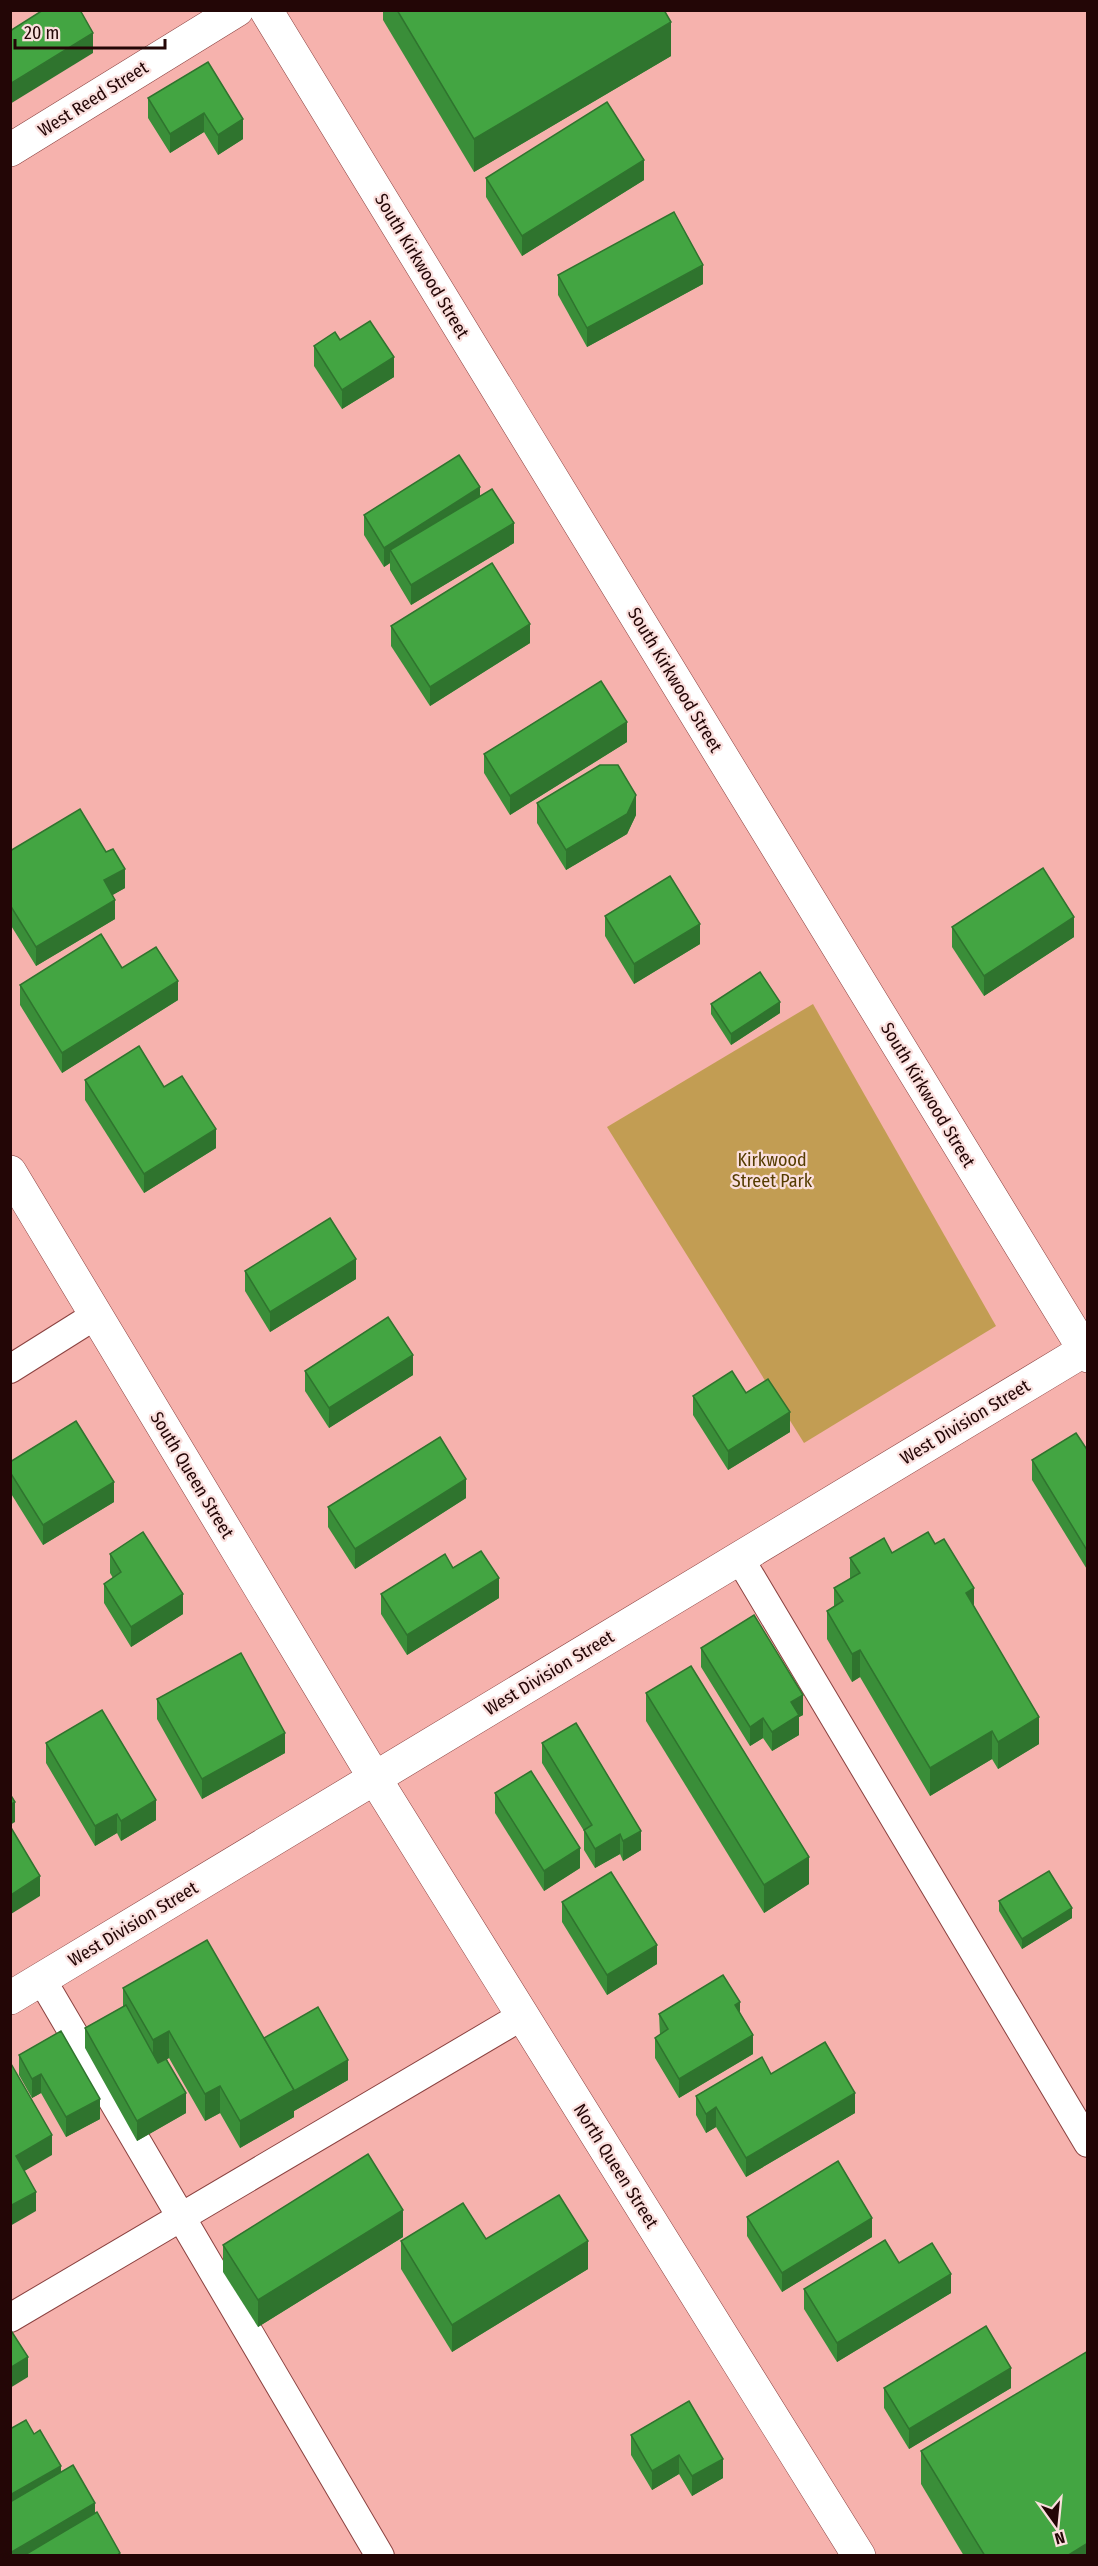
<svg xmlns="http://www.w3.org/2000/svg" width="1098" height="2566" viewBox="0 0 1098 2566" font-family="'Fira Sans Condensed',sans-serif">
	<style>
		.green { fill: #c29d53 }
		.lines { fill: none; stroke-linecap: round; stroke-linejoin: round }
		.service-casing { stroke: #8b4240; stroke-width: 30 }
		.minor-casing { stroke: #8b4240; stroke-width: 34 }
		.trunk-casing { stroke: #8b4240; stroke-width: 34 }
		.service { stroke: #fff; stroke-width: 28 }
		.minor { stroke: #fff; stroke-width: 33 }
		.trunk { stroke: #fff; stroke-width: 33 }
		.wall { fill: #3a8e39 }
		.shaded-wall { fill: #2f742e }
		.building { fill: #43a542; stroke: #2f742e; stroke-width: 1.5 }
		.labels { text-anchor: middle; stroke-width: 4.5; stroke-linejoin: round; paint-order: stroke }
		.street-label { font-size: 18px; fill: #230606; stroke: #fadfdd }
		.park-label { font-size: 18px; fill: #553c00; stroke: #fadfdd }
	</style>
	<rect width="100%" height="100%" fill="#f6b2ad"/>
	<!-- green -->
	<polygon class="green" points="813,1004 996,1326 804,1443 607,1127"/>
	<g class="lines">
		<!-- service casing -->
		<g class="service-casing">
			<g id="service">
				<polyline points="10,1369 96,1315"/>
				<polyline points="740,1559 1088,2143"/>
				<polyline points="42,1980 380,2556"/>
				<polyline points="10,2318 522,2016"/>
			</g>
		</g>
		<!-- minor casing -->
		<g class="minor-casing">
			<g id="minor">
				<polyline points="266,10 1088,1356"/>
				<polyline points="10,150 237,10"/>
				<polyline points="10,1172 374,1777 859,2556"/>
			</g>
		</g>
		<!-- trunk casing -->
		<g class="trunk-casing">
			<polyline id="trunk" points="10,1998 1088,1348"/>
		</g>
		<!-- service -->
		<use href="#service" class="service"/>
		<!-- minor -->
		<use href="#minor" class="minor"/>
		<!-- trunk -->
		<use href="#trunk" class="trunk"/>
	</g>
	<!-- wall -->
	<g class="wall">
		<polygon points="383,10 664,10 671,56 474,172 383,20"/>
		<polygon points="208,62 243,139 218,155 204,132 170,153 148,118 148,98"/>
		<polygon points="486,178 644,180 522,256 486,197"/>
		<polygon points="558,275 703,284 587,347 558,295"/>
		<polygon points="340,340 394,377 342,409 314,366 314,346"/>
		<polygon points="480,496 514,543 411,605 390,570 390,563 384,567 364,535 364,515"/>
		<polygon points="391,626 530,643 430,706 391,646"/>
		<polygon points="627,742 510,815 484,773 484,754"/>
		<polygon points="537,803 636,815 627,834 566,870 537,823"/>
		<polygon points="10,851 125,888 112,895 115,919 36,966 10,924"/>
		<polygon points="605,916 700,944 634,984 605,936"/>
		<polygon points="952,927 1074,937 984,996 952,947"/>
		<polygon points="122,968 178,1000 62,1073 20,1005 20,985"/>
		<polygon points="711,1004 780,1013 731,1045 711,1014"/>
		<polygon points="85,1080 164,1087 216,1148 144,1193 85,1100"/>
		<polygon points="245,1271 356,1279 270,1332 245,1291"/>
		<polygon points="305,1371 413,1375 329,1428 305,1391"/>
		<polygon points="746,1393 790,1432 728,1470 693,1415 693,1396"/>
		<polygon points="1088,1451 1088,1571 1032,1480 1032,1460"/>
		<polygon points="10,1462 114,1502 43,1545 10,1492"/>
		<polygon points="466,1498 355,1569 328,1527 328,1507"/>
		<polygon points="892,1553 974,1606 1039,1744 998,1769 992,1759 930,1796 860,1677 852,1682 827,1639 827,1611 834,1606 834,1588 850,1579 850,1558"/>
		<polygon points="110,1554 183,1614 131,1647 104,1603 104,1584 113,1578 110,1573"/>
		<polygon points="453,1568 499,1598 407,1655 381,1614 381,1594"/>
		<polygon points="701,1648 803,1715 799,1717 799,1735 772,1751 763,1738 750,1746 701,1667"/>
		<polygon points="646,1693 809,1884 764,1913 646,1721"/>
		<polygon points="157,1699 285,1753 202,1799 157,1719"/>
		<polygon points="46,1743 156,1820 121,1841 117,1833 95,1846 46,1763"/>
		<polygon points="542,1743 641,1850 623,1861 620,1854 595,1868 584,1850 584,1831 542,1763"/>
		<polygon points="495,1793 580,1868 544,1891 495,1813"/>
		<polygon points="999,1901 1072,1918 1022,1949 999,1911"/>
		<polygon points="562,1902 657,1964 607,1995 562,1922"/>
		<polygon points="123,1988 264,2038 348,2080 294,2111 294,2117 240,2148 220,2113 205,2121 169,2058 167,2059 186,2113 137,2141 85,2048 85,2028 123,2007"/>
		<polygon points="740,2013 753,2054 679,2098 655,2058 655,2038 660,2035 659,2014"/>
		<polygon points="19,2055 100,2119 66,2137 41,2093 32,2098 19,2075"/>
		<polygon points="771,2074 855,2113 746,2177 716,2127 706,2133 696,2115 696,2096"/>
		<polygon points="747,2217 872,2237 782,2292 747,2236"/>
		<polygon points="403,2237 258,2327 223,2272 223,2245"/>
		<polygon points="486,2239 588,2269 452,2352 401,2269 401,2241"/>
		<polygon points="899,2263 951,2293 837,2362 804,2309 804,2289"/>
		<polygon points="884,2388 1011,2388 909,2449 884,2408"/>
		<polygon points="689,2401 723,2478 692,2496 679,2474 652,2490 631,2455 631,2435"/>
		<polygon points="921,2451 1088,2556 964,2556 921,2484"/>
	</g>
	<!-- shaded-wall -->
	<g class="shaded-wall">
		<polygon points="671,22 671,56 474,172 474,139"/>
		<polygon points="93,33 93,53 10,104 10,84"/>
		<polygon points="204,113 204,132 170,153 170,134"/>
		<polygon points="243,119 243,139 218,155 218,135"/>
		<polygon points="644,160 644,180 522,256 522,236"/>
		<polygon points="703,265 703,284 587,347 587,328"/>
		<polygon points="394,357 394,377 342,409 342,390"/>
		<polygon points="480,487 480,507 390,550 390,563 384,567 384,548"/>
		<polygon points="514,523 514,543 411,605 411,585"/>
		<polygon points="530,624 530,643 430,706 430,687"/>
		<polygon points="627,722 627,742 510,815 510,796"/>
		<polygon points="636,795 636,815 627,834 566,870 566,850"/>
		<polygon points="125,869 125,888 104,900 104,880"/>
		<polygon points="115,900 115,919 36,966 36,947"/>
		<polygon points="1074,917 1074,937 984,996 984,976"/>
		<polygon points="700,924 700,944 634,984 634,964"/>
		<polygon points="178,981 178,1000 62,1073 62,1053"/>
		<polygon points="780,1002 780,1013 731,1045 731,1034"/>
		<polygon points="216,1129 216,1148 144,1193 144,1174"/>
		<polygon points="356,1259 356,1279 270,1332 270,1312"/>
		<polygon points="413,1355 413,1375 329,1428 329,1408"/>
		<polygon points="790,1412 790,1432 728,1470 728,1451"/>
		<polygon points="466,1479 466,1498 355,1569 355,1549"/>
		<polygon points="114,1482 114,1502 43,1545 43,1525"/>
		<polygon points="499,1578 499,1598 407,1655 407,1635"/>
		<polygon points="974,1588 974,1616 966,1593"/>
		<polygon points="183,1594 183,1614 131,1647 131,1627"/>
		<polygon points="860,1650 860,1677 852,1682 852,1654"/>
		<polygon points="803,1695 803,1715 799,1717 799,1735 772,1751 772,1732 791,1702"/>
		<polygon points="1039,1717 1039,1744 998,1769 998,1742"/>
		<polygon points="763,1718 763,1738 750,1746 750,1727"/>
		<polygon points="992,1731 992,1759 930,1796 930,1768"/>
		<polygon points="285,1733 285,1753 202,1799 202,1779"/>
		<polygon points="156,1800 156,1820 121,1841 121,1821"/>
		<polygon points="15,1802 15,1822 10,1825 10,1805"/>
		<polygon points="117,1814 117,1833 95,1846 95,1826"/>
		<polygon points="641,1831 641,1850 623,1861 623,1841"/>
		<polygon points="620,1834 620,1854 595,1868 595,1849"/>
		<polygon points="580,1848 580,1868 544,1891 544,1871"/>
		<polygon points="809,1857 809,1884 764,1913 764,1885"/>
		<polygon points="40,1876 40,1896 11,1914 11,1895"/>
		<polygon points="1072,1908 1072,1918 1022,1949 1022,1939"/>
		<polygon points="657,1945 657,1964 607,1995 607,1975"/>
		<polygon points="740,2002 740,2022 735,2005"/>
		<polygon points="169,2031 169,2058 153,2067 153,2040"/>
		<polygon points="753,2035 753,2054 679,2098 679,2079"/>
		<polygon points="348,2060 348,2080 294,2111 294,2117 240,2148 240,2121"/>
		<polygon points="41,2074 41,2093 32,2098 32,2079"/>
		<polygon points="220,2086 220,2113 205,2121 205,2094"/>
		<polygon points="186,2093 186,2113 137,2141 137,2121"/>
		<polygon points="855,2093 855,2113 746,2177 746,2158"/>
		<polygon points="100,2099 100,2119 66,2137 66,2117"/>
		<polygon points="716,2107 716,2127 706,2133 706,2114"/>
		<polygon points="52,2135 52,2155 16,2176 16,2156"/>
		<polygon points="36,2192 36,2211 10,2226 10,2206"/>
		<polygon points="403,2210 403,2237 258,2327 258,2300"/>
		<polygon points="872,2218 872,2237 782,2292 782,2273"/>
		<polygon points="588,2241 588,2269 452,2352 452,2325"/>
		<polygon points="951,2274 951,2293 837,2362 837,2343"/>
		<polygon points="28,2357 28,2377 10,2388 10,2368"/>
		<polygon points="1011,2368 1011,2388 909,2449 909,2429"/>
		<polygon points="679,2455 679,2474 652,2490 652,2471"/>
		<polygon points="723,2459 723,2478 692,2496 692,2476"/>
		<polygon points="61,2466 61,2485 10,2515 10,2495"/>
		<polygon points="95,2503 95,2523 40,2556 10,2556 10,2553"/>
		<polygon points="1088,2543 1088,2556 1067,2556"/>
	</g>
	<!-- building -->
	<g class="building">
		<polygon points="43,10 80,10 93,33 10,84 10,31"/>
		<polygon points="397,10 664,10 671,22 474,139"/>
		<polygon points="208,62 243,119 218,135 204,113 170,134 148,98"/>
		<polygon points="607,102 644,160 522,236 486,178"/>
		<polygon points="674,212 703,265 587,328 558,275"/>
		<polygon points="370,321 394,357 342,390 314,346 335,332 340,340"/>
		<polygon points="459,455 480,487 384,548 364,515"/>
		<polygon points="492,489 514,523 411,585 390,550"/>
		<polygon points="492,563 530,624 430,687 391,626"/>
		<polygon points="601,681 627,722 510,796 484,754"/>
		<polygon points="600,765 618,765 636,795 627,814 566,850 537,803"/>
		<polygon points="80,809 106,852 113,849 125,869 104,880 115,900 36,947 10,905 10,851"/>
		<polygon points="1043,868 1074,917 984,976 952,927"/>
		<polygon points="670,876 700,924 634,964 605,916"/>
		<polygon points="101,934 122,968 156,947 178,981 62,1053 20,985"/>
		<polygon points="760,972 780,1002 731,1034 711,1004"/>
		<polygon points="139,1046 164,1087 182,1076 216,1129 144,1174 85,1080"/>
		<polygon points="330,1218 356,1259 270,1312 245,1271"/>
		<polygon points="388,1317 413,1355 329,1408 305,1371"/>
		<polygon points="732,1371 746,1393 768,1379 790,1412 728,1451 693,1396"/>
		<polygon points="76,1421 114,1482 43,1525 10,1472 10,1462"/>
		<polygon points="1076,1433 1088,1451 1088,1552 1032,1460"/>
		<polygon points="440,1437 466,1479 355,1549 328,1507"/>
		<polygon points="143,1532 183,1594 131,1627 104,1584 121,1572 110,1554"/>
		<polygon points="928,1532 935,1544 944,1539 974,1588 966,1593 1039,1717 998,1742 992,1731 930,1768 860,1650 852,1654 827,1611 843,1601 834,1588 860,1573 850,1558 884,1538 892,1553"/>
		<polygon points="481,1551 499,1578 407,1635 381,1594 445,1554 453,1568"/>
		<polygon points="754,1615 803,1695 791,1702 799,1715 772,1732 763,1718 750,1727 701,1648"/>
		<polygon points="241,1653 285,1733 202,1779 157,1699"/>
		<polygon points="691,1666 809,1857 764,1885 646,1693"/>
		<polygon points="102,1710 156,1800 121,1821 117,1814 95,1826 46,1743"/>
		<polygon points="576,1723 641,1831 623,1841 620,1834 595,1849 584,1830 592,1825 542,1743"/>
		<polygon points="531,1771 580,1848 544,1871 495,1793"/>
		<polygon points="10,1794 15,1802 10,1805"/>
		<polygon points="10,1826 40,1876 11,1895 10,1894"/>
		<polygon points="1049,1871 1072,1908 1022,1939 999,1901"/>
		<polygon points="611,1872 657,1945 607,1975 562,1902"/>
		<polygon points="207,1940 294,2090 240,2121 220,2086 205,2094 169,2031 153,2040 123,1988"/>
		<polygon points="723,1975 740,2002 735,2005 753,2035 679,2079 655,2038 668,2029 659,2014"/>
		<polygon points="126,2005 158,2063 166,2059 186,2093 137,2121 85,2028"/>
		<polygon points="318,2007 348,2060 294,2091 294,2090 264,2038"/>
		<polygon points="61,2031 100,2099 66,2117 41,2074 32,2079 19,2055"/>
		<polygon points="825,2042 855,2093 746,2158 716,2107 706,2114 696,2096 762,2057 771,2074"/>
		<polygon points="10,2062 52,2135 16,2156 36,2192 10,2206"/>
		<polygon points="368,2154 403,2210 258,2300 223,2245"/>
		<polygon points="838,2161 872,2218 782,2273 747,2217"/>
		<polygon points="559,2195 588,2241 452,2325 401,2241 463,2203 486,2239"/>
		<polygon points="885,2240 899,2263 932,2243 951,2274 837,2343 804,2289"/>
		<polygon points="986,2326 1011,2368 909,2429 884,2388"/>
		<polygon points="10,2329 28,2357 10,2368"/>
		<polygon points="1088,2351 1088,2543 1067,2556 985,2556 921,2451"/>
		<polygon points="689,2401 723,2459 692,2476 679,2455 652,2471 631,2435"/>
		<polygon points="26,2420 34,2434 40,2430 61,2466 10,2495 10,2429"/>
		<polygon points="73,2465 95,2503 10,2553 10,2502"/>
		<polygon points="97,2512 120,2553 116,2556 23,2556"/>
	</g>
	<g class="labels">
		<!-- street labels -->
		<g class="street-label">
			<text transform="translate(93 99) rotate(-32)" y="6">West Reed Street</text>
			<text transform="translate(422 266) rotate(59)" y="6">South Kirkwood Street</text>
			<text transform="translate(675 680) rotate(59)" y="6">South Kirkwood Street</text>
			<text transform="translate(928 1095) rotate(59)" y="6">South Kirkwood Street</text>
			<text transform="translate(965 1422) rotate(-31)" y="6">West Division Street</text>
			<text transform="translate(192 1475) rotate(59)" y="6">South Queen Street</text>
			<text transform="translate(549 1673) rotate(-31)" y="6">West Division Street</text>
			<text transform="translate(133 1924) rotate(-31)" y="6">West Division Street</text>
			<text transform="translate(616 2166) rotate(58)" y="6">North Queen Street</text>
		</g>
		<!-- park labels -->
		<g class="park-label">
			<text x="772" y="1166">Kirkwood<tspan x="772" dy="21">Street Park</tspan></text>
		</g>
	</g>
	<!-- border -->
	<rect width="1098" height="2566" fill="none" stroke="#230606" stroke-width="24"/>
	<!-- north arrow -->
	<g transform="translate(1056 2524) rotate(165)" stroke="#fadfdd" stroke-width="4.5" paint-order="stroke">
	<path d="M0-4.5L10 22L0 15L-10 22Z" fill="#230606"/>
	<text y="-9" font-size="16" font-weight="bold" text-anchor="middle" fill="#230606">N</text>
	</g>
	<!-- scale -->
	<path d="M15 39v9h150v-9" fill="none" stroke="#230606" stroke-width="3"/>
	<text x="24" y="39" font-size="18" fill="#230606" stroke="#fadfdd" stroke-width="4.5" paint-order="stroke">20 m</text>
</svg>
